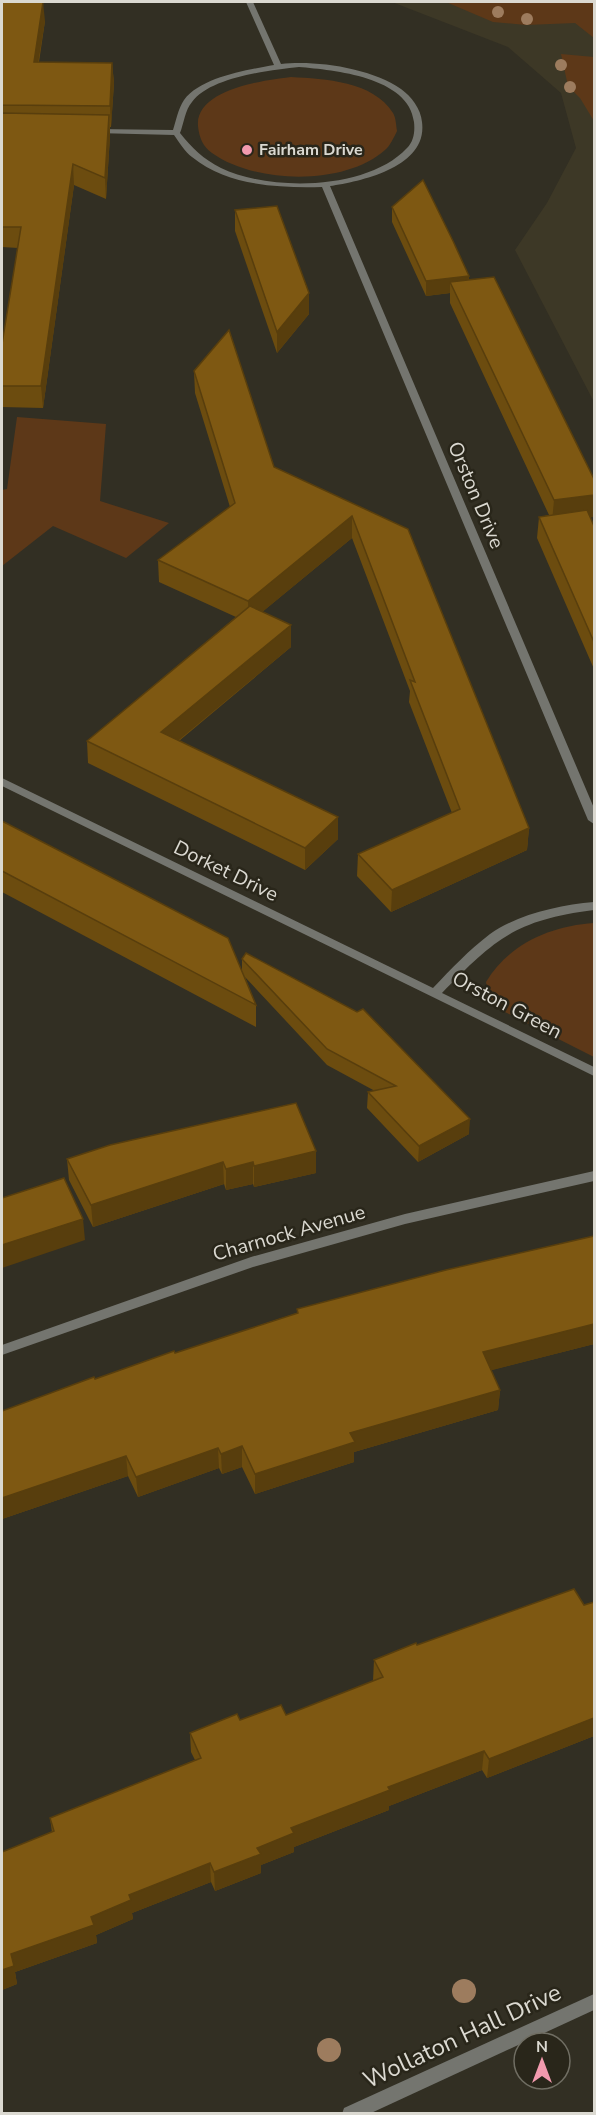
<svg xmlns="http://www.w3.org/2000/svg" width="596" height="2115" viewBox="0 0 596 2115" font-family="'Nunito Sans',sans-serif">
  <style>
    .built { fill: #3d3826 }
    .green { fill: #5d3818 }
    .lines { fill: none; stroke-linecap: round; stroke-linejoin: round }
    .minor { fill: #74756f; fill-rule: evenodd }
    .tree { fill: #9d7c5e }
    .wall { fill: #6c4c0f }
    .shaded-wall { fill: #583e0d }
    .building { fill: #7e5812; stroke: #583e0d; stroke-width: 1.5 }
    .poi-dot { fill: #f29aae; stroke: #29261a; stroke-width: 2 }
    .labels { text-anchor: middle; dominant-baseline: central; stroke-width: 5; stroke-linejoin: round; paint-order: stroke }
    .far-poi-label { font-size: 16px; font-weight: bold; fill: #dbd9d1; stroke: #29261a; text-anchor: start }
    .street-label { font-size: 20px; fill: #dbd9d1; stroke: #29261a }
    .near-street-label { font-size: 24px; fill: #dbd9d1; stroke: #29261a }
  </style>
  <rect width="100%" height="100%" fill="#322f23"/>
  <path class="built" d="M392,2H594V402L515,250L547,203L576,148L561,93L508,47Z"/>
  <g class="green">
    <path d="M446,2H594V38L575,23L526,25L493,22Z"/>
    <path d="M561,54L594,57V121L580,98L568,86Z"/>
    <path d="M291,77C325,79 373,81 393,113C396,118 396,125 397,131C394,137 390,146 385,150C345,186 255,184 212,153C203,147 199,137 198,126C195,89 266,80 291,77Z"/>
    <path d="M17,417L106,424L100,501L169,523L126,558L53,526L2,566V490L7,489Z"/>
    <path d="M594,923V1057L503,1011L489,998L486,982C509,944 550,926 594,923Z"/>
  </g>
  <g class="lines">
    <g class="minor">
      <path d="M246,2H253L281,64C316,60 371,68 401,89C411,96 421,109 422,122C428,167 362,181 330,186L594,808V824L588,820L322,187C278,188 228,186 192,157C185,152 179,142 174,135L96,133L92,131L96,129L173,130C176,121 178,109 184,100C201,77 247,70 274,65ZM299,67C334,70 409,77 414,122C415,131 414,141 407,148C368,190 271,192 221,168C203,159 192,148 180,133C184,123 185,110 192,102C210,77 270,70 299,67Z"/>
      <path d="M2,778L433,988C451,969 469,950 490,934C519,914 559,905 594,902V910C516,920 496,938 442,993L594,1067V1076L2,786Z"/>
      <path d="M594,1171V1181L405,1224L253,1267L2,1355V1345L251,1257L405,1214Z"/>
      <path d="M594,1994V2010L369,2114H342L344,2108Z"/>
    </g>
  </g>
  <g class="tree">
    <circle cx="498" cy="12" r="6"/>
    <circle cx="527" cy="19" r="6"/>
    <circle cx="561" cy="65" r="6"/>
    <circle cx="570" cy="87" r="6"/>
    <circle cx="464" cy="1991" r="12"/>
    <circle cx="329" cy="2050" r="12"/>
  </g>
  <g class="wall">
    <path d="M2,2L45,21L39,62L112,63L114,83L111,127H110V136L106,199L74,185L43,408L2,407V344L18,248L2,247Z"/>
    <path d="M392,207L469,276V280L594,479V517H590L594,526V669L537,538L539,517L549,515L450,303V293L426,296L392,222Z"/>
    <path d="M235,210L309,293V314L277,353L235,231Z"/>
    <path d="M194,371L274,467L408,529L529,828L527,850L391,912L357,876L358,854L452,813L409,702L410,691L352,538L262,612L291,647L179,741L338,817V839L305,870L88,763L87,741L236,617L159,582L158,560L230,507L195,393Z"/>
    <path d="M2,821L242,972V959L469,1134L418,1162L367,1108L368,1092L375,1091L327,1065L245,977L256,1005V1027L2,892Z"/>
    <path d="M316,1151V1173L254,1187L253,1184L226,1190L224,1184L93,1227L69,1180L67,1159Z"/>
    <path d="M594,1236V1344L491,1370L500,1390L498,1410L354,1452V1462L255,1494L242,1467L222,1474L219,1468L138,1497L128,1476L2,1519V1411L95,1379L297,1313V1309Z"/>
    <path d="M594,1602V1736L487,1778L482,1770L389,1806V1810L294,1847V1852L261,1865V1873L215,1891L211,1882L132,1913L133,1919L96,1935L97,1943L15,1972L17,1984L2,1990V1852L52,1832L50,1818L195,1760L191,1752L190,1733L240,1720L286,1715L373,1681L374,1660L417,1645L584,1605Z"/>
  </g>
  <g class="shaded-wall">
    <path d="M43,2L45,21L35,82L34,62Z"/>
    <path d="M112,63L114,83L111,127L110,106Z"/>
    <path d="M109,115L110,136L106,199L105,178Z"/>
    <path d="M73,164L74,185L43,408L41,386Z"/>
    <path d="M469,276L468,291L450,282V293L426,296V281Z"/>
    <path d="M309,293V314L277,353V332Z"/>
    <path d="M594,495V517L552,522L554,500Z"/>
    <path d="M352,516V538L249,623L248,601Z"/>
    <path d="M291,625V647L162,754L161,732Z"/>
    <path d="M338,817V839L305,870V848Z"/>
    <path d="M529,828L527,850L391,912L392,890Z"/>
    <path d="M470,1119L469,1134L418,1162L419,1146Z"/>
    <path d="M316,1151V1173L254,1187V1166Z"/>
    <path d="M223,1162L224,1184L93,1227L91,1205Z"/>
    <path d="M253,1162V1184L226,1190V1169Z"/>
    <path d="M83,1219L85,1240L2,1268V1245Z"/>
    <path d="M594,1324V1344L481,1373L483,1352Z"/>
    <path d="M500,1390L498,1410L354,1452V1462L255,1494V1474L350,1433Z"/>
    <path d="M242,1446V1467L222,1474L221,1454Z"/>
    <path d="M218,1448L219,1468L138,1497L136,1477Z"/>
    <path d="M126,1456L128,1476L2,1519V1498Z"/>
    <path d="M594,1718V1736L487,1778L489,1759Z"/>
    <path d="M484,1751L482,1770L389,1806V1810L294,1847V1852L261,1865V1873L215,1891L214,1872L291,1828L388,1787Z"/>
    <path d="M210,1863L211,1882L132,1913L133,1919L96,1935L97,1943L15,1972L17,1984L2,1990V1970L11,1954L91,1917L129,1895Z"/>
  </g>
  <g class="building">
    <path d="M2,2H43L34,62L112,63L110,106L2,105Z"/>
    <path d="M2,113L109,115L105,178L73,164L41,386H2V344L21,227H2Z"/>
    <path d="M423,180L453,241L469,276L426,281L392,207Z"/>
    <path d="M277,206L309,293L277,332L235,210Z"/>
    <path d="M494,277L594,479V495L554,500L450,282Z"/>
    <path d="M229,330L274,467L408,529L529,828L392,890L358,854L460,809L410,680L415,682L352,516L248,601L158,560L235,503L194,371Z"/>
    <path d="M587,510L594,526V642L539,517Z"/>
    <path d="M250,606L291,625L161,732L338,817L305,848L87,741Z"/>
    <path d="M2,821L228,938L256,1005L2,871Z"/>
    <path d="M246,953L357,1012L363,1009L470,1119L419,1146L368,1092L396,1086L327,1049L242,959Z"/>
    <path d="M296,1103L316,1151L254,1166L253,1162L226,1169L223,1162L91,1205L67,1159L110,1145Z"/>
    <path d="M64,1178L83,1219L2,1245V1198Z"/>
    <path d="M594,1236V1324L483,1352L500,1390L350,1433L355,1442L255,1474L242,1446L221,1454L218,1448L136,1477L126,1456L2,1498V1411L94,1377L95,1379L174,1351L175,1353L298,1313L297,1309L446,1270Z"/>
    <path d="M574,1589L584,1605L594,1602V1718L489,1759L484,1751L388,1787L390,1790L291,1828L294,1833L257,1848L261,1854L214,1872L210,1863L129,1895L131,1900L91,1917L94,1925L11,1954L14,1966L2,1970V1852L54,1831L50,1818L201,1758L190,1733L237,1714L240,1720L281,1705L286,1715L383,1677L374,1660L416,1643L417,1645Z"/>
  </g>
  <circle class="poi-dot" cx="247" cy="150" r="6"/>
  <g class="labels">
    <g class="far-poi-label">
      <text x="259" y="150">Fairham Drive</text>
    </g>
    <g class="street-label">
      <text transform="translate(476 495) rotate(67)">Orston Drive</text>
      <text transform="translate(226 871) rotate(26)">Dorket Drive</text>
      <text transform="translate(507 1005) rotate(28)">Orston Green</text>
      <text transform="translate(289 1233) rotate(-16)">Charnock Avenue</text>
    </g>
    <g class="near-street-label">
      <text transform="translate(462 2036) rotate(-25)">Wollaton Hall Drive</text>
    </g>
  </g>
  <rect width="596" height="2115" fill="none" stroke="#dbd9d1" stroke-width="6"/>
  <g transform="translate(542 2061)"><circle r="28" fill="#29261a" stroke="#706e63" stroke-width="1.5"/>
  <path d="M0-4.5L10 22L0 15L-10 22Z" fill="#f29aae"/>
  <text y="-9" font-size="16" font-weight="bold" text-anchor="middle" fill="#dbd9d1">N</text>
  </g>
</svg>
